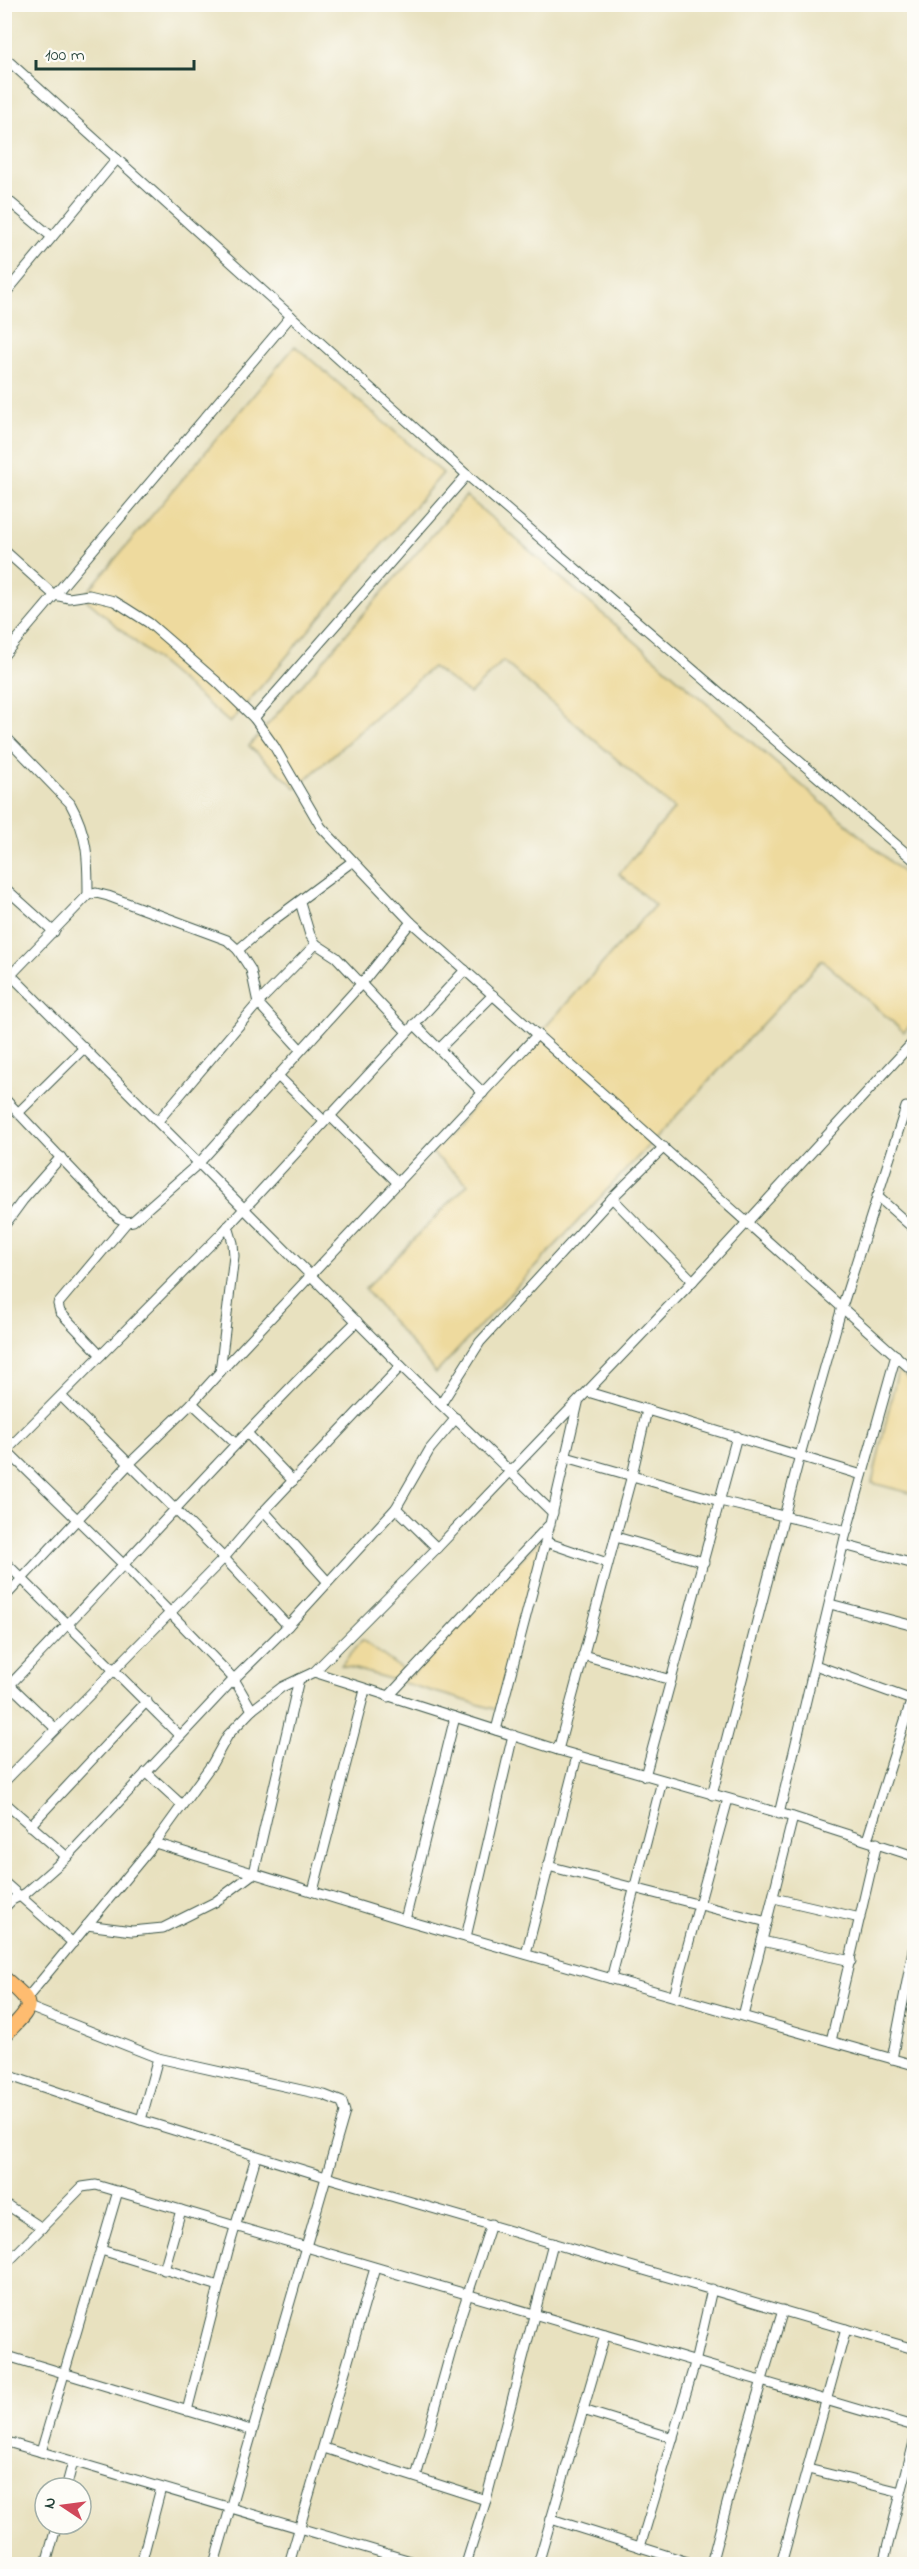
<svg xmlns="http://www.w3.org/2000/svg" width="919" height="2569" viewBox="0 0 919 2569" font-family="'Indie Flower',sans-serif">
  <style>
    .sand { fill: #eeda9e; stroke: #868c69; stroke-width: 1.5 }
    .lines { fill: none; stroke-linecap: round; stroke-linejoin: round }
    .minor-casing { stroke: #3d5649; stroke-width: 11 }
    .primary-casing { stroke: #3d5649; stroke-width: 16 }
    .minor { stroke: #fff; stroke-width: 9 }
    .primary { stroke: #febc70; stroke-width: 14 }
  </style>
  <rect width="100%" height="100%" fill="#fdfcf7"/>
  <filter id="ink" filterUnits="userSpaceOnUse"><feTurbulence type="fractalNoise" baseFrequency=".0167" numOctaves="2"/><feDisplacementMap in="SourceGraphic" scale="12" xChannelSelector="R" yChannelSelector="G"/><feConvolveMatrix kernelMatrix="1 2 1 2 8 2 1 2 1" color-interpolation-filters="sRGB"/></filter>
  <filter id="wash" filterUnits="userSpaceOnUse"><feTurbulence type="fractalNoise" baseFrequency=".008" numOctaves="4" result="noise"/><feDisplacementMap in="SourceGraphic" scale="24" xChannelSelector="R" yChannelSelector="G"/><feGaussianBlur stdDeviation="1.35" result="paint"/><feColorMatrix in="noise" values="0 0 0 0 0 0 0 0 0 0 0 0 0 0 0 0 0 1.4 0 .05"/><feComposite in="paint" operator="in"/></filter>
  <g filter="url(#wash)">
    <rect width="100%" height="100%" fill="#e8e1bf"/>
    <g class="sand">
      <path d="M295,346L443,473L230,723L83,597Z"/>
      <path d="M466,496L914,882V1021L904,1032L822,960L436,1373L365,1289L468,1184L432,1153L655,905L619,874L674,809L503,661L470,694L432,667L296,788L249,746Z"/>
      <path d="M898,1369L914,1385V1494L872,1483Z"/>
      <path d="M544,1535L498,1710L341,1665L362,1640L411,1676Z"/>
    </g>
  </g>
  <g filter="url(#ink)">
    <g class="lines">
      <defs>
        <g id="minor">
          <path d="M4,57L467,475L914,860"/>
          <path d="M4,197L52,237"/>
          <path d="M4,295L117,159"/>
          <path d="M4,550L54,595L69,598L89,595L114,601L124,607L149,623L216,681L254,718L274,746L321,827L411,922L914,1372"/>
          <path d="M4,655L291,316"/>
          <path d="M254,718L467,475"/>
          <path d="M4,735L70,803C88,835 88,859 88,895"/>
          <path d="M4,887L54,932"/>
          <path d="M300,902L310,935L316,944"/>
          <path d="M238,950L267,925L353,861"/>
          <path d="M4,968L401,1366L553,1513"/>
          <path d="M4,982L88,895L96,893L108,896L227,940L238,950L251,970L258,1003L301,1050"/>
          <path d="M414,1024L483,1093"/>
          <path d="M439,1049L493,995"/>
          <path d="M278,1076L324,1121"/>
          <path d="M4,1098L118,1218L127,1222"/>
          <path d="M19,1112L84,1048"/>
          <path d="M329,1115L398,1183"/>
          <path d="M158,1121L258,1003L316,944L336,957L406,1031"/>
          <path d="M877,1196L914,1229"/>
          <path d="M612,1198L693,1281"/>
          <path d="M4,1226L23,1200L61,1157"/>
          <path d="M101,1355L60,1312L58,1304L127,1222L133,1221L199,1163L362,983L411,922"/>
          <path d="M220,1372L538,1034"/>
          <path d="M588,1392L862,1475"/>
          <path d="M61,1396L224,1558L288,1626"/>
          <path d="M192,1403L220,1372L234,1256L233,1243L228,1226"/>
          <path d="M441,1404L480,1342L612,1198L664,1147"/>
          <path d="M247,1433L293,1481"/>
          <path d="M4,1448L125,1566L234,1679L252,1710"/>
          <path d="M4,1453L220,1235L465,970"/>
          <path d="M566,1457L720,1501L847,1531"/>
          <path d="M396,1508L437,1548"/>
          <path d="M264,1511L328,1582"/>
          <path d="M616,1537L704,1562"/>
          <path d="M546,1542L607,1563"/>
          <path d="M844,1545L914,1564"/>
          <path d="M4,1561L180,1736"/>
          <path d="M4,1598L130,1463L192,1403L236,1444"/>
          <path d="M830,1604L914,1626"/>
          <path d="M583,1655L671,1680"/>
          <path d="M815,1665L912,1700"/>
          <path d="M314,1672L558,1750L793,1817L914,1856"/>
          <path d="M10,1685L55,1728"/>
          <path d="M4,1691C123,1568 235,1440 357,1321"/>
          <path d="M388,1697L548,1526"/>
          <path d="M496,1730L550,1524L578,1403"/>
          <path d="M558,1750L632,1475L647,1410"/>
          <path d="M146,1772L182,1805"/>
          <path d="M645,1776L737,1436"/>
          <path d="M4,1782L224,1558L264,1511L401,1366"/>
          <path d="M712,1795L800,1455L842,1307L906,1107"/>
          <path d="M4,1802L67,1857"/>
          <path d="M779,1814L845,1537L896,1355"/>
          <path d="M30,1826L147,1701"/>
          <path d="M867,1840L914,1692"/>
          <path d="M155,1843L405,1920L914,2065"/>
          <path d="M548,1866L767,1922"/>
          <path d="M4,1882L73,1943"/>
          <path d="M313,1891L365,1690"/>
          <path d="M774,1898L860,1918"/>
          <path d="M4,1908L12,1900L26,1893L67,1857L234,1679L288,1626L396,1508L430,1449L456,1418"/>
          <path d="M405,1920L455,1717"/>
          <path d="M87,1925L132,1931L163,1928L215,1902L254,1873L299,1679"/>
          <path d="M466,1937L513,1735"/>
          <path d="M762,1941L851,1961"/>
          <path d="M526,1954L577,1756"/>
          <path d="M611,1979L662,1781"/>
          <path d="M674,1996L728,1799"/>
          <path d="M27,1998L155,1843L212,1764L228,1735L252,1710L282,1687L314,1672L437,1548L693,1281L914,1041"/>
          <path d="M29,2007L158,2058L141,2120L326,2177L914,2349"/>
          <path d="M743,2016L793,1817"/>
          <path d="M831,2041L877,1843"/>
          <path d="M158,2058L324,2095L342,2102L345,2112L214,2564"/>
          <path d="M892,2059L914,1945"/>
          <path d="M4,2074L141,2120"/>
          <path d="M4,2203L42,2228"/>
          <path d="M101,2250L219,2286"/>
          <path d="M4,2266L82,2187L96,2185L914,2426"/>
          <path d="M164,2270L181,2210"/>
          <path d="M4,2355L251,2430"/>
          <path d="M583,2410L673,2438"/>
          <path d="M187,2411L228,2251L256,2157"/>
          <path d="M4,2441L421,2564"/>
          <path d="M324,2448L486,2500"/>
          <path d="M41,2452L118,2191"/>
          <path d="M808,2469L901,2492"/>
          <path d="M416,2477L461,2315L491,2224"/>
          <path d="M66,2488L73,2462"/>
          <path d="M551,2519L694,2564"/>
          <path d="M640,2547L695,2363L712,2289"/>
          <path d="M46,2564L57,2524"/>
          <path d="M141,2564L161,2488"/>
          <path d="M289,2564L375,2268"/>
          <path d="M466,2564L486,2500L553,2243"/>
          <path d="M538,2564L605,2335"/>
          <path d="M711,2564L744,2440L783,2310"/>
          <path d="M781,2564L846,2329"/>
          <path d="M883,2564L914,2442"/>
        </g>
        <path id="primary" d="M4,1978C38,2007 33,2005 4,2036"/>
      </defs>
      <use href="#minor" class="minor-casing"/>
      <use href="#primary" class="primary-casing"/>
      <use href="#minor" class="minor"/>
      <use href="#primary" class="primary"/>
    </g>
  </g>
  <rect width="919" height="2569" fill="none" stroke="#fdfcf7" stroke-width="24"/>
  <g transform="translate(63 2506) rotate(283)"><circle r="28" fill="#fdfcf7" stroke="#a4b0a9" stroke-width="1.5"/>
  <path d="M0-4.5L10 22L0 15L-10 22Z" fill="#d1495b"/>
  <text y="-9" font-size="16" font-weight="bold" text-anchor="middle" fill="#1f3d34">N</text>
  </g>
  <path d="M36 60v9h158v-9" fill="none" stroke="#1f3d34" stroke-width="3"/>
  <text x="45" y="60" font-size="18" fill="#1f3d34" stroke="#fdfcf7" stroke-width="4.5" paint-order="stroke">100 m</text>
</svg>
